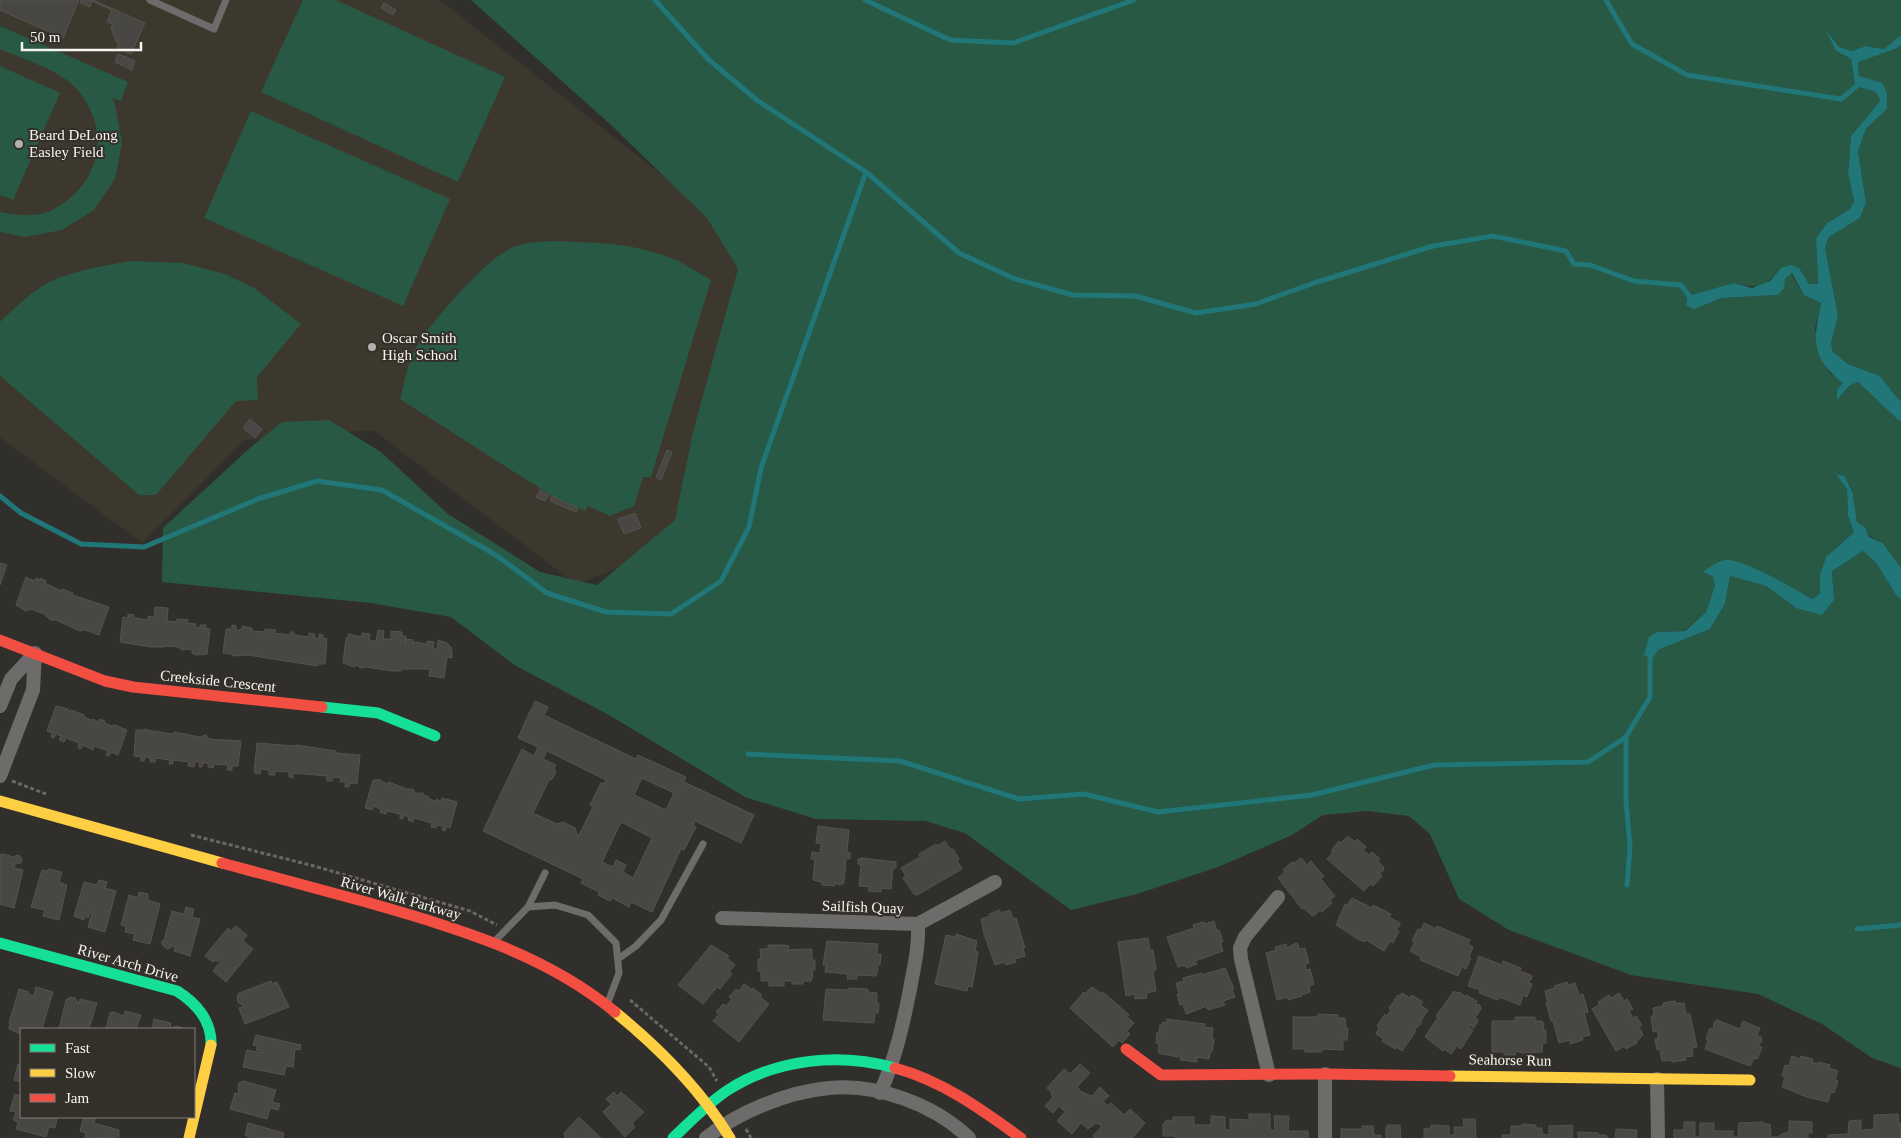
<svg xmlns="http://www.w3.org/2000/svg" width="1901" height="1138" viewBox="0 0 1901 1138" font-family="Georgia,serif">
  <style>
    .built { fill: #3d382d }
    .green { fill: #285945 }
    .water { fill: #217678 }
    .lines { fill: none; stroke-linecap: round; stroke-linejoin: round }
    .stream { stroke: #217678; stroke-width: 5 }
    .building { fill: #484744; stroke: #555350; fill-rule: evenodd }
    .path { stroke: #696866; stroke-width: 3; stroke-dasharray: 4 2.5; stroke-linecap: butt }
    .lane { stroke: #6d6c6a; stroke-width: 7 }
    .street { stroke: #6d6c6a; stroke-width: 14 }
    .fast { stroke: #16e098; stroke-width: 11 }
    .slow { stroke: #ffcf43; stroke-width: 11 }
    .jam { stroke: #f24e42; stroke-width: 11 }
    .poi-dot { fill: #b2b0ac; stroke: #33302a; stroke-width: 2 }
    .labels { text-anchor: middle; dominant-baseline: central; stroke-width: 4; stroke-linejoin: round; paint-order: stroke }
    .poi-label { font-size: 15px; fill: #f7f5f1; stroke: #33302a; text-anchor: start }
    .street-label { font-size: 15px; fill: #f7f5f1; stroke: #33302a }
  </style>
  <rect width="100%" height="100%" fill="#312f2c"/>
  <path class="built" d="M0,0H440L775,264L668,546L577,585L373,430L245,440L142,543L0,437Z"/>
  <g class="green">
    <path d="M303,0H336L505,77L458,182L261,92Z"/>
    <path d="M471,0H1901V35L1884,49L1865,46L1853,51L1839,47L1828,31L1836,51L1851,59L1855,86L1876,92L1880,101L1851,136L1848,174L1854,201L1850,209L1827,223L1816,238L1818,284H1808L1799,268H1781C1765,288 1758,289 1734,283L1694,308L1722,298L1778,295L1785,279L1791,273L1804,295L1821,303L1815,329L1829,372L1844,383L1837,399L1849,386L1858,382L1898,420L1901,421V568L1883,543L1869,536L1865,527L1857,522L1853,494L1845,476L1837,474L1847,489L1848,516L1854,532C1828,555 1820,556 1820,593L1813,599L1746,565L1704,572L1712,576L1715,585L1706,612L1684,631L1657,632L1658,650L1710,629L1725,604L1730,576L1766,586L1796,608L1834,600L1832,571L1863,551L1877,564L1896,595L1901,599V1068L1872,1058L1822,1024L1758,994L1631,975L1509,930L1459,899L1430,834L1409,816L1367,811L1323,815L1292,835L1218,867L1137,894L1071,910L965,833L925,821L816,819L745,797L609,715L516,666L451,617L371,603L162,582L163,528L251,447L282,422L329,420L381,452L448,514L540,572L597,585L675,520L693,432L738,269L707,218L610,124Z"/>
    <path d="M0,26L128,82L121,101L112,98L115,105L122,142L115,179L94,210L62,230L25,237L0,232V212C16,215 37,218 52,210C94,189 111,142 86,102C83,98 81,93 77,89C58,69 25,60 0,49Z"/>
    <path d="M1901,45V401L1897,399L1880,376L1848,364L1833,352L1831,343L1838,315L1825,248L1829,237L1860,218L1866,203L1858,151L1866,129L1887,109V93L1859,76L1858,61L1895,49Z"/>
    <path d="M0,66L60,93L13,200L0,195Z"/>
    <path d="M251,111L450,199L403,306L204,218Z"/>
    <path d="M557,241C598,243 639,243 678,261C689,266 700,274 711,280L651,477H643L634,506L610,516L588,506L585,511L552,496L400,399C404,386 406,371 411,358C422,330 485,260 511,248C526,241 541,242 557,241Z"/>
    <path d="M130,261L183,263L225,274L254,288L301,324L257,377L258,400L236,401L156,495H139L0,376V322C13,309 35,289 51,281C75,270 104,266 130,261Z"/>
  </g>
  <g class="water">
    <path d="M1825,28L1839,47L1853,51L1865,46L1884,49L1901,35V45L1895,49L1858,62L1859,76L1882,83L1887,93V109L1866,129L1858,151L1866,203L1860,218L1829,237L1825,248L1838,315L1831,343L1833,352L1848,364L1880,376L1897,398L1901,401V421L1898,420L1858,382L1849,386L1837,400V390L1843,383C1811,358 1813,340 1821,303L1804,295L1792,273L1785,279L1784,288L1778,295L1722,298L1694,309L1686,305L1688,296L1734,283L1752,288L1770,281L1781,268L1790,265L1799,268L1809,284H1818L1816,238L1827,223L1850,209L1854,201L1848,174L1851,136L1880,101L1876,92L1855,86L1851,59L1836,51Z"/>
    <path d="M1836,474L1845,476L1853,494L1857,522L1865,527L1869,537L1883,543L1901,568V599L1896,595L1877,564L1863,551L1832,571L1834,600L1822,615L1796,608L1766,586L1730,576L1725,604L1710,629L1658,650L1653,658L1644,655L1649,637L1657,632L1685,631L1706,612L1715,585L1712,576L1703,572C1710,567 1719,560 1727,560C1746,560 1794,589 1813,599L1820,593V575L1826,557L1854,532L1848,516L1847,489Z"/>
  </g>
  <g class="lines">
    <g class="stream">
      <path d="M655,0L708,59L758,101L866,172L959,253L1015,279L1073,295L1135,296L1196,313L1256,304L1314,283L1433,246L1493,236L1566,251L1574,264L1590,265L1634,281L1681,285L1690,297L1693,298"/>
      <path d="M865,0L950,40L1013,43L1134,0"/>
      <path d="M1606,0L1632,44L1687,75L1841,99L1858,85"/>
      <path d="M0,496L21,513L81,544L144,547L258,499L317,481L382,490L496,555L547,593L606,612L671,614L721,581L749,527L761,468L866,172"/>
      <path d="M748,754L900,761L1019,799L1084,794L1158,812L1312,795L1434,765L1588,762L1626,737"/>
      <path d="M1627,885L1630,847L1626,801V737L1650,697V650"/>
      <path d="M1857,929L1901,925"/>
    </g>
  </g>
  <g class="building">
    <path d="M0,0H79L63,38L0,10Z"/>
    <path d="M81,0H93L145,23L131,54L117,48L119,42L116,41L111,28L113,24L107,22L112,10L92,1L90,7L80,3Z"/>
    <path d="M384,3L396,10L393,15L381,8Z"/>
    <path d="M118,54L135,61L132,70L115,62Z"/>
    <path d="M250,419L262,429L255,438L243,428Z"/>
    <path d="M667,450L672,452L661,480L656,477Z"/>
    <path d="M540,490L549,495L545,501L536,497Z"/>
    <path d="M552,496L578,508L576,512L550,501Z"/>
    <path d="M635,513L641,528L624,534L618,519Z"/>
    <path d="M0,563L7,565L0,585Z"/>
    <path d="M26,577L35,581L36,578L40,580L41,578L46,581L45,583L55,588L62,591V589L73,593L72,595L109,607L99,635L85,630L80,631L56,620H50L44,614L31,609L26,611L16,605Z"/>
    <path d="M155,607L168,608L167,621L177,622V619L188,620L187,623L196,624L195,627L200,628V625H206L205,628L210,629L207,654L196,655L192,653V649L182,650L178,647L165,646L164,647H151L120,642L123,617L128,618V614L134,615V618L148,620V616L154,617Z"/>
    <path d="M232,625L236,626V630H239L242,629V626L252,628V631L265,632V629L276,630L275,633L290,635L291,632H294V635L309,637V633L315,634L314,638H319V634L323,635V638L327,639L325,664H319L317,666L248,655L233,656L232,654L223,653L226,629H232Z"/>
    <path d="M378,630L384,631L383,639H391V631L402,632V636H406L405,644L406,639L413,640V645L414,642L427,644V641L434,642L433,649H437L438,640L447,643L451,647L452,653V658L447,657L444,678L429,676L430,669H401V671H393L366,667L360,668L357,665L354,667L343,663L346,638H348V634L362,637V633L370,634L369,641H376Z"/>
    <path d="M535,701L548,707L545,714L532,708Z"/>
    <path d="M56,706L68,709L69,712L71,710L84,715V717L91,720L93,719L98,722L100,719L105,721L104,723L112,726L115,725L127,730L118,755L111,752L109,756L106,755L108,751L94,746L93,750L83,745L81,749L78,748L79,743L66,738L64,742L59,740L61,736L56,734L54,738L51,737L52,733L47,731Z"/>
    <path d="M531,709L636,759L638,755L686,777L684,782L754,815L741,843L695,821L693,826L696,827L684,850L681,849L652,912L631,902L629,907L612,898L610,901L598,895L599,892L581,883L583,879L483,831L522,749L534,756L538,747L518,738ZM547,751L606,780L604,784L601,783L590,805L593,807L579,835L577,834L575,828L563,822L557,824L533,813L549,780L552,779L556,772L554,768L556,765L543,759ZM642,778L674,793L666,810L634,795ZM621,822L652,838L633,878L623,872L626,865L616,860L613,867L602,862Z"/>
    <path d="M145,729L152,731L151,733H153V731L172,734L174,732L200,737L206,735L209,739L241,741L238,766H232V770H227L228,765L214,764L213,768L208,767V763H203L202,767H199L200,762H195L194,767L188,766L189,762L173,760V764H169L170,760L156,758L155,762H150V758L145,757L144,761H141V757L134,756L136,730H143Z"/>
    <path d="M257,743L295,746L296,745L336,751V753L360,755L357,784L350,783L349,787H345L346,782H340L341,778L333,777L332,781H327V776L293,773V778L289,777V772L275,771V775H269V770L261,769L260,774L254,773Z"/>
    <path d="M373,780H381L382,782L388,784L389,782L407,789H413L415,793H423V795L429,797V799L435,801L437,799L441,802L442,798L457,802L450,828L446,827L445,831L442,830L443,826L437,825L436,828L431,827L432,823L414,818L413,822L408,820L409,817L404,815L403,819L400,818V814L387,811L386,814L380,812L381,809L373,806L372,810L365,808Z"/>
    <path d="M818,826L849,830L847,852L850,853V859L846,858L844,883L840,885L835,883V886L822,885V882L813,880L815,859H811L812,852L820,853L821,844L816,843Z"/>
    <path d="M1348,836L1355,842L1357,839L1366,847L1363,850L1369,855L1372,852L1380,859L1378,862L1384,867L1383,871L1379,874L1382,876L1373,886L1370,884L1364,891L1327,859L1333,852L1331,851L1339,841L1341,843Z"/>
    <path d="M945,841L951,850L953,849L959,859L957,860L962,869L917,895L914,894L903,878L906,876L901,868L920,857L919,854L936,844L937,846Z"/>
    <path d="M3,854L14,857L16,855L20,856L22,859L21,863L15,864L14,868L23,870L14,908L0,904V855Z"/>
    <path d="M862,858L896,862V868H893L891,889L881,888V892L868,891L869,887L859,886L861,865L858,864V859Z"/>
    <path d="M1301,858L1307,865L1311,861L1324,876L1321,879L1335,896L1330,900L1332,903L1322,912L1320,910L1316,914L1312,916L1304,908L1302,909L1278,878L1285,872L1283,870L1292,862L1294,863Z"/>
    <path d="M49,869L62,872L59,882L67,885L59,920L43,916L45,910L31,907L42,870L49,871Z"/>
    <path d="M99,880L107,882L105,888L116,891L105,932L88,927L92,913L90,912L88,918L85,916L84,920L74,916L84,882L97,885Z"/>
    <path d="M139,892L148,894V900L160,904L150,944L133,940L135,934L125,932L126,927L121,925L129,895L138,898Z"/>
    <path d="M1352,898L1372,908L1373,905L1391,914L1389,917L1400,923V925L1396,930L1399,931L1393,943L1390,941L1384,951L1366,940L1364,942L1356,938L1336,925L1345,904L1347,905Z"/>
    <path d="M186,907L194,909L192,917L200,919L190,956L174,951L175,947L173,946L168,949L164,947L161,942L164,940L172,911L184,914Z"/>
    <path d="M1000,910V913L1010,910L1013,919L1016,918L1025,948H1023L1025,956L1015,959L1016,962L1006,965L1005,962L995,965L984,934L981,919L990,916L989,914Z"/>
    <path d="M1214,921L1217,931L1219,930L1223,942H1220L1223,951L1195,961L1197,964L1186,968L1185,965L1178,967L1167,937L1194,928L1193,925L1204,922L1205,924Z"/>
    <path d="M1424,923L1436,929L1437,926L1470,940L1468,944L1473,947L1469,957L1471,958L1466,969L1462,967L1458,976L1420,960L1421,957L1410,951L1415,942L1412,941L1418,929L1421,930Z"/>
    <path d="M236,926L247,935L243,941L253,949L226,982L213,971L222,960L221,959L218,962L215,960L213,962L205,956L228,928L231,931Z"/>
    <path d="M956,934L977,941L975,951L978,952L975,972L972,987L968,986L967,991L935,984L946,935L956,937Z"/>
    <path d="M1148,938L1150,950H1153L1156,970L1153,971L1156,991L1146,993L1147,998L1135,999V994L1126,996L1118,942Z"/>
    <path d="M827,941L878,944L877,954H881L880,965H876L878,968L876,976L857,975V979H847L848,974L825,972L826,965H823Z"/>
    <path d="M1296,943L1298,944L1299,949L1305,948L1309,963L1305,964L1306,970L1310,969L1314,984L1309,986L1310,992L1301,995L1302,996L1288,1000V997L1277,1000L1266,953L1276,950L1275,947L1286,944L1287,948Z"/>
    <path d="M711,945L729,956L727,958L735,965L729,972L732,974L720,989L717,987L703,1004L678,985Z"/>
    <path d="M768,945H784L789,946L788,950L812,949V960H815V970H812L813,976L811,981H803V984H792V981H784V986H769V981H761V971H758V959H761L760,949H768Z"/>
    <path d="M1479,956L1502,965L1503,961L1521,968L1520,971L1531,975L1532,978L1528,983L1532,984L1527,997L1523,995L1520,1005L1499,997L1498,1000L1479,993L1480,990L1468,986Z"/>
    <path d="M1225,968L1234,989L1232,990L1235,997L1223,1001L1225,1005L1208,1010L1207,1006L1186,1014L1183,1004L1180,1005L1177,994L1180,993L1178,991L1176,983L1184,981L1183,978L1202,973V975Z"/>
    <path d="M271,981L272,984L277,982L289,1007L245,1024L239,1008L244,1006L238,1002L237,997L239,993Z"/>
    <path d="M1567,982L1568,985L1575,983L1579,995L1583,994L1588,1012L1584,1013L1590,1035L1582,1037L1583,1040L1570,1044V1040L1559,1043L1553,1021H1551L1546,1003H1548L1545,991L1555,988L1554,986Z"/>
    <path d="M744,984L750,988L751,990L753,988L762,995L760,997L769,1004L739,1042L713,1021L719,1014L716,1012L723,1004L726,1006L732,999L729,997L736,989L739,991Z"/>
    <path d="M36,987L53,992L42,1029H21V1034L9,1029L10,1023H9L19,989L29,992L28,994L34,996Z"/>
    <path d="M1093,987L1101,994L1103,992L1129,1015L1127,1017L1134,1023L1127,1031L1130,1034L1122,1043L1119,1040L1113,1047L1070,1008L1084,992L1086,994L1089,989Z"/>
    <path d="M849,988L868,989V992L877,993V1001L876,1003H879L878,1013H875L874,1023L823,1020L826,989L849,990Z"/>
    <path d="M1454,991L1457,993L1460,992L1465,997L1466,995L1477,1001L1475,1004L1480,1005L1481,1009L1475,1018L1478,1020L1474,1028L1469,1025L1468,1027L1473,1030L1461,1049L1457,1046L1451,1054L1444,1049L1443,1051L1425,1037L1438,1017L1436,1016Z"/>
    <path d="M1402,993L1410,998L1412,995L1423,1002L1420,1005L1428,1010L1421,1021V1024L1416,1028L1414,1034L1402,1051L1396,1047L1395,1049L1382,1041L1384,1039L1376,1034L1379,1028L1377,1026L1385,1014L1387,1016L1391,1009L1389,1008L1398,995L1400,996Z"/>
    <path d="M1619,993L1624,1001L1627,999L1633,1009L1629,1011L1633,1018L1636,1016L1642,1025L1639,1027L1643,1035L1636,1042L1637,1043L1626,1049L1624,1046L1616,1051L1592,1009L1600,1004L1598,1002L1609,995L1611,998Z"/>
    <path d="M70,997L75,998L79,1004L80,999L97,1003L89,1029H59L66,1000Z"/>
    <path d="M1675,1001L1676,1004L1677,1003H1684L1686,1014H1690L1697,1047L1692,1048L1693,1056L1685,1057L1686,1060L1672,1062L1671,1060L1662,1061L1660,1049L1657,1050L1655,1039L1659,1038L1658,1035L1657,1031L1653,1032L1651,1016H1654L1653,1008L1663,1006V1003Z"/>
    <path d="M125,1011L141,1015L136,1029H106L110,1013L114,1012L124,1016Z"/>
    <path d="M1318,1014L1338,1015V1018H1345L1346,1026L1345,1028H1348L1347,1040H1343V1050L1322,1049V1052H1305V1049H1293V1017H1318Z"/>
    <path d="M1515,1017H1535V1021H1542L1544,1025L1543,1030H1546V1043H1543L1542,1052L1522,1053L1516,1051L1515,1055H1504V1052H1492V1021H1515Z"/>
    <path d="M154,1019L171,1023L170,1028L176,1026L181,1027L182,1029H152Z"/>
    <path d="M1167,1019L1205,1024L1204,1027L1213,1028L1212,1039H1214L1212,1052H1210L1209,1059L1197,1057V1062L1180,1060L1181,1055L1178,1057L1158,1053L1159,1044L1156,1043L1157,1032L1161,1033L1159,1032L1160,1025H1162L1163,1022L1167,1023Z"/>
    <path d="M1717,1020L1740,1029L1743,1021L1760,1028L1757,1035L1761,1037L1762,1041L1758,1046L1762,1047L1757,1059L1754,1058L1750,1066L1705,1049L1708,1040L1706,1039L1710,1028L1713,1029L1714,1022Z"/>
    <path d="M256,1035L301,1045L300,1050L295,1049L293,1067L286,1066L284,1075L243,1067L247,1050L261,1053V1051L256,1050L257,1046L253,1045Z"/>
    <path d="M1792,1056L1800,1059L1801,1056L1813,1059L1812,1062L1818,1064L1819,1062L1830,1065L1829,1068L1838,1071L1835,1080L1838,1081L1834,1093L1831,1092L1828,1102L1807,1097L1782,1087L1785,1077L1782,1076L1785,1065L1789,1066Z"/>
    <path d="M18,1064H21V1082L14,1080Z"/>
    <path d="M1080,1064L1090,1073L1077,1087L1082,1092L1092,1096L1100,1087L1109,1096L1103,1101L1108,1106L1111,1103L1124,1115L1130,1109L1145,1123L1132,1138H1095L1093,1136L1102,1126L1096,1123L1088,1129L1081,1123L1072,1134L1057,1121L1065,1112L1059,1106L1053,1113L1045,1106L1053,1097L1051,1094L1052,1093L1047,1088L1064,1069L1070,1074Z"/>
    <path d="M243,1081L276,1090L272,1102L280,1104L278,1110L270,1108L267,1119L230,1109L235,1093L239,1094L238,1088L239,1083Z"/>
    <path d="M614,1092L617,1096L621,1092L644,1112L632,1123L635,1127L625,1137L603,1112L611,1104L606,1099Z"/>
    <path d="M15,1094L21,1096V1117H52L57,1119L55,1128L49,1127L46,1137L16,1129L18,1122L13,1120L16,1112L10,1111Z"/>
    <path d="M1249,1114H1270V1130H1275L1274,1116H1289L1288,1131H1308V1138H1175V1136H1163V1124L1167,1120L1173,1121V1117H1194V1125H1211V1116L1225,1117V1130H1230V1119L1249,1120Z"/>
    <path d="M1898,1114L1899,1124L1901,1123V1138H1828V1135L1848,1134L1849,1121L1861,1120V1130L1874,1129V1115Z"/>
    <path d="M84,1117H96L94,1123L119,1130V1137L85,1138L86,1133L80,1131Z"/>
    <path d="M579,1117L601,1138H565L564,1133Z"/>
    <path d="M1463,1119H1475L1476,1138H1424V1129L1431,1128V1125L1449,1126V1135H1455L1454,1127H1464Z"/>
    <path d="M1789,1121L1812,1122V1133H1808V1138H1674V1130H1684V1122H1695V1137H1700V1123H1714V1131H1733V1137H1738L1739,1123L1763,1122L1764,1124H1770L1771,1137H1778L1782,1134L1789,1132Z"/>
    <path d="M248,1123L284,1133L283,1138L247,1137L248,1135H245Z"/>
    <path d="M1522,1124L1536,1125V1128H1542V1134L1549,1135V1126L1573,1125L1572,1138H1502V1135H1511V1126H1522Z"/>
    <path d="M1387,1125H1400L1401,1138H1386V1128H1387Z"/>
    <path d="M1362,1126H1373L1374,1135H1381V1138H1341V1129H1362Z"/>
    <path d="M1616,1129L1637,1130L1636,1138H1615Z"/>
    <path d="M1578,1132L1598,1133V1135H1606L1608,1138H1578Z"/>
  </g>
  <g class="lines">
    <g class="path">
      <path d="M12,781L46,794"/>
      <path d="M191,835L314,866L470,911L497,925"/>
      <path d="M630,1000L709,1067L717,1081"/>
      <path d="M746,1129L751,1138"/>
    </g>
    <g class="lane">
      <path d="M150,0L214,29L226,0"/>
      <path d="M528,907L555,905L588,915L616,943L619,973L607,1005"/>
      <path d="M494,942L528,907L545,873"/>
      <path d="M618,959L636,946L661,920L703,844"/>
    </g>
    <g class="street">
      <path d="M0,706L11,679L35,653L33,690L0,776"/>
      <path d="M722,918L918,924L995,882"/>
      <path d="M1269,1075L1241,959L1240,948L1245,937L1278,897"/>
      <path d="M1657,1079L1658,1138"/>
      <path d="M880,1093C895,1060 903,1025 910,989C914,967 919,947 918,924"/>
      <path d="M706,1138C738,1112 787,1092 829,1088C877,1083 935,1105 969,1138"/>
      <path d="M1325,1138V1074"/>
    </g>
    <g class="fast">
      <path d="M322,707L378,713L435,736"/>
      <path d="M0,943L177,991C196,1003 212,1021 211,1045"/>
      <path d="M673,1138C691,1121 708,1103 728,1090C778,1058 840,1053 895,1068"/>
    </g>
    <g class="slow">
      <path d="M0,801L222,863"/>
      <path d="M615,1012C658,1047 701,1090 730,1138"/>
      <path d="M1450,1076L1750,1080"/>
      <path d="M189,1138L211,1045"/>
    </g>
    <g class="jam">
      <path d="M0,640L105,681L133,687L322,707"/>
      <path d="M222,863C270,876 318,889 366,902C453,927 544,953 615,1012"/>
      <path d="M1126,1049L1161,1075L1325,1074L1450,1076"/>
      <path d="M895,1068C943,1081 982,1110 1021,1138"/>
    </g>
  </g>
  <g class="poi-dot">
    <circle cx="19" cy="144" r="5"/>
    <circle cx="372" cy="347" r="5"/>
  </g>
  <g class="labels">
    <g class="poi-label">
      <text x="29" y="135">Beard DeLong<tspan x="29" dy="17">Easley Field</tspan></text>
      <text x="382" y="338">Oscar Smith<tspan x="382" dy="17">High School</tspan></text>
    </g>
    <g class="street-label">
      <text transform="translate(218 681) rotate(6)">Creekside Crescent</text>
      <text transform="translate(401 898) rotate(16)">River Walk Parkway</text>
      <text transform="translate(863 907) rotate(2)">Sailfish Quay</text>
      <text transform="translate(128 963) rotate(16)">River Arch Drive</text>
      <text transform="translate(1510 1060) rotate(1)">Seahorse Run</text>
    </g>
  </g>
  <rect x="20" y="1028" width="175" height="90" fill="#33302a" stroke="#817f7a"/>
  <rect x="30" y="1044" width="25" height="8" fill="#16e098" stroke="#817f7a"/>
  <text x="65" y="1053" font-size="15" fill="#f7f5f1">Fast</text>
  <rect x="30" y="1069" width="25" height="8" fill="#ffcf43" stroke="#817f7a"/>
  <text x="65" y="1078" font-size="15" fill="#f7f5f1">Slow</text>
  <rect x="30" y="1094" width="25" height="8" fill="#f24e42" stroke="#817f7a"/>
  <text x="65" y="1103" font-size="15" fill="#f7f5f1">Jam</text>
  <path d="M22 42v8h119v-8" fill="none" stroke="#f7f5f1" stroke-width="2.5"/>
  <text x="30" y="42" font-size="15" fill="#f7f5f1" stroke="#33302a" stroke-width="4" paint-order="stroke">50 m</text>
</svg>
